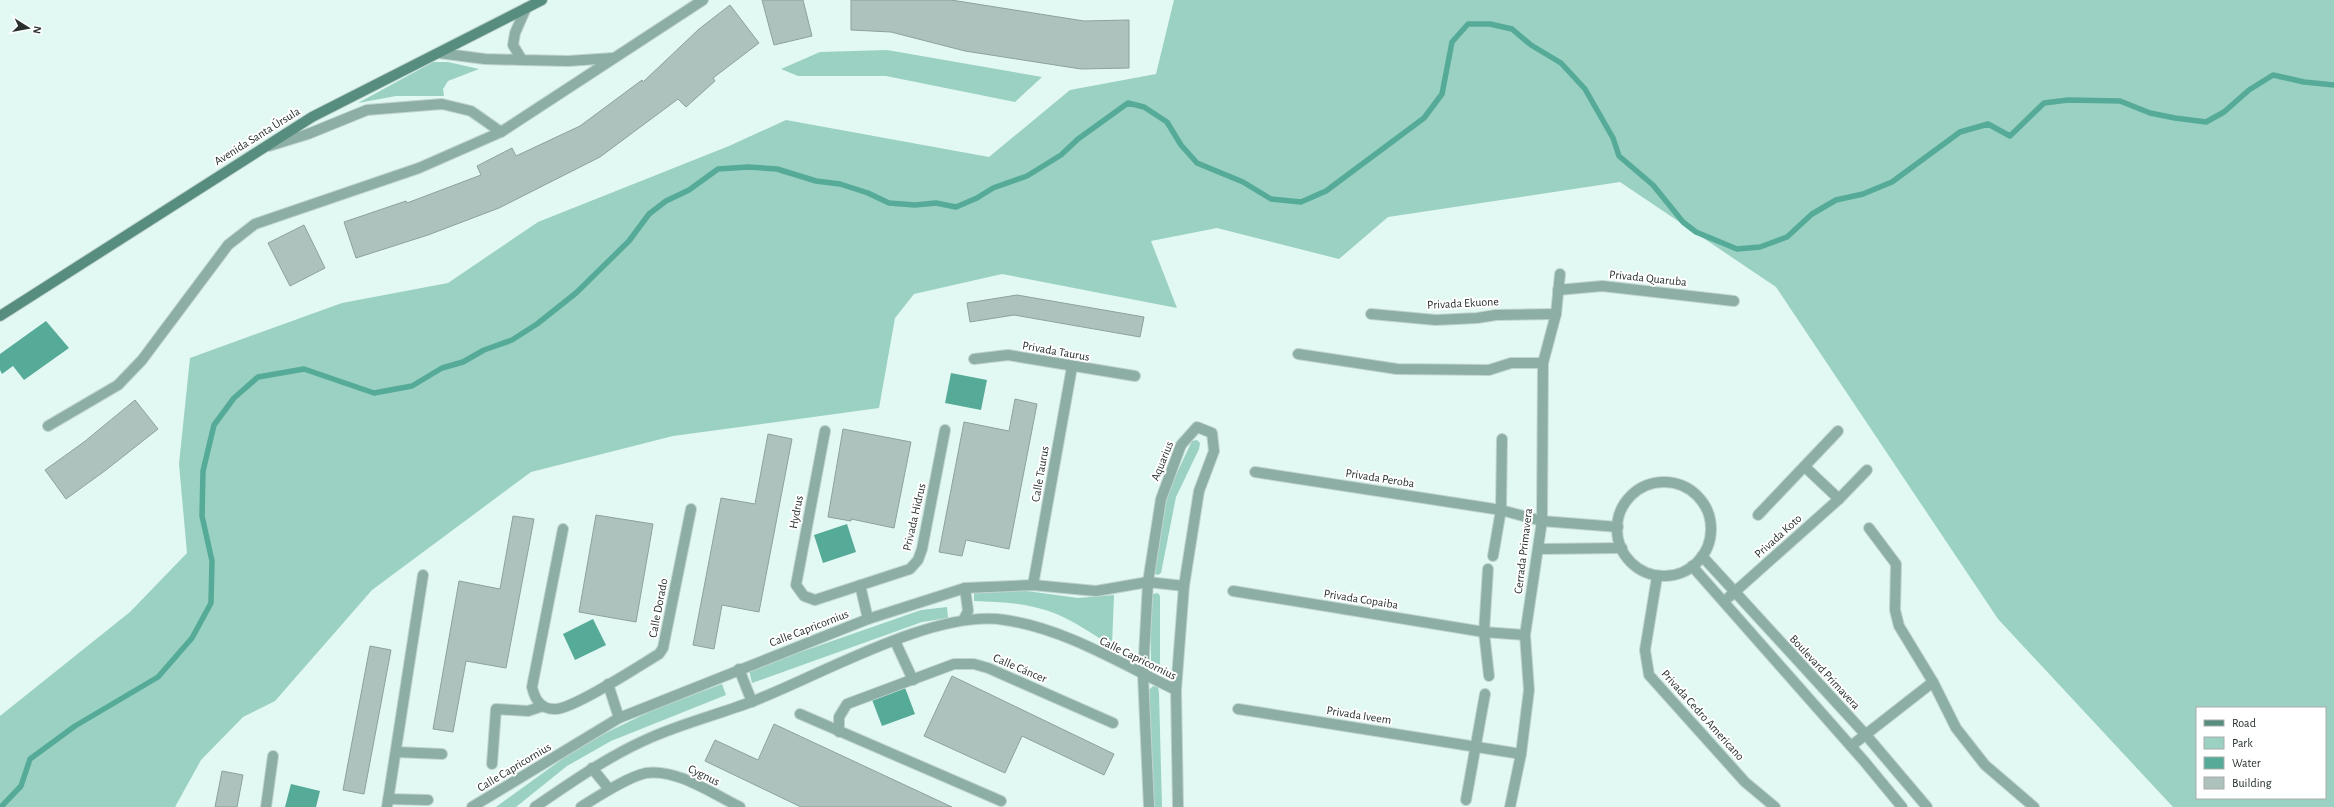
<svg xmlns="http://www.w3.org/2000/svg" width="2334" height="807" viewBox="0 0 2334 807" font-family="'Alegreya Sans',sans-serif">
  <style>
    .green { fill: #9bd1c2; fill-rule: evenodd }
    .water { fill: #55ab97 }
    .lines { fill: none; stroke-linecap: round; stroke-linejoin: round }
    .stream { stroke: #55ab97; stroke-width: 5.5 }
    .building { fill: #adc2bc; stroke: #8da29c }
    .street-casing { stroke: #c0d4cf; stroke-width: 12 }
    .secondary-casing { stroke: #c0d4cf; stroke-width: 12 }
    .street { stroke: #8caea4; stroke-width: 10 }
    .secondary { stroke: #578d7f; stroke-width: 10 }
    .labels { text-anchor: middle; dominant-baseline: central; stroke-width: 4; stroke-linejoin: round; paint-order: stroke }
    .street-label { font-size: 12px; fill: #27302d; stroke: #fff }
  </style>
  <rect width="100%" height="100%" fill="#e2f8f2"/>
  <g class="green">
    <path d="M1174,0H2334V807H2173L1998,619L1776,287L1620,182L1388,217L1339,259L1217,228L1151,241L1177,308L1002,274L914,294L895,318L879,408L673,436L531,472L372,590L275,701L243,717L201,760L175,807H0V716L130,612L187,553L179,464L190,358L342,303L448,283L538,222L729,146L786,120L989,157L1070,90L1156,74ZM2197,708H2325V798H2197Z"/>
    <path d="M887,50L1042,77L1015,102L886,76H798L781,69L820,52Z"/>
    <path d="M433,62H448L479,69L448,81L443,89L444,96H396L358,103Z"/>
    <path d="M1197,440L1200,443L1199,449L1176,497L1161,573L1158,575L1155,574L1154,569L1168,492L1192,441Z"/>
    <path d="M974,589H1013L1078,598L1114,595L1112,646C1089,632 1065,614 1038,608C1017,602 995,602 974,601Z"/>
    <path d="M1158,593L1160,596V665L1157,669L1153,668L1151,662V602L1153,594Z"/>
    <path d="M947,607L948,618L922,622L752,683L749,670L921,610Z"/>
    <path d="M722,684L726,695L611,741L567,766L516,807H496L583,744L655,709Z"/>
    <path d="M1153,686L1158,687L1159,693L1162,807H1152L1149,690Z"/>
  </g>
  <g class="water">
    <path d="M46,321L69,348L24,380L13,366L2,374L0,370V354Z"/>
    <path d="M951,373L987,380L981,410L945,403Z"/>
    <path d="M847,524L856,552L823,563L814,535Z"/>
    <path d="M593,619L606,645L575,660L563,634Z"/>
    <path d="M904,685L915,714L882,726L871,697Z"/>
    <path d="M291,784L320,791L316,807H285Z"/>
  </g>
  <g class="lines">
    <path class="stream" d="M1,807L21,786L30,759L75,726L158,677L192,638L211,603L212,561L202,516L203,471L214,425L234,398L258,377L304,369L374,393L412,386L442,368L463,362L484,350L512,340L537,324L576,293L629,241L649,214L666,201L689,190L718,169L748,167L777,169L816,181L840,184L868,193L889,203L915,205L936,203L956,207L977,198L993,188L1027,176L1061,155L1078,139L1128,103L1144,107L1167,122L1181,145L1197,163L1243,182L1271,199L1301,202L1326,191L1424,118L1442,94L1452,42L1468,24H1490L1512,29L1531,45L1561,63L1585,89L1613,138L1619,156L1653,185L1683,222L1696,232L1737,249L1760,247L1787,237L1812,214L1836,200L1863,194L1892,182L1960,132L1988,124L2010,136L2044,103L2068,100L2120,101L2150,113L2175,118L2206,122L2224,112L2249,90L2273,75L2304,82L2334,85"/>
  </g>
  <g class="building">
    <path d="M762,0H803L812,36L774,45Z"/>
    <path d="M851,0H951L1084,21L1129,20V68L1081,69L965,51L891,32L851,30Z"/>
    <path d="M730,5L759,43L713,78L715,81L686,107L678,99L600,157L499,208L428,235L356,258L344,222L406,201L407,203L481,175L477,166L512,148L516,156L580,126L642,80L643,82L699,29Z"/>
    <path d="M304,225L325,268L290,286L268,243Z"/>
    <path d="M1017,295L1144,317L1140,337L1014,315L970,322L967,303Z"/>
    <path d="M1015,399L1037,404L1009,549L966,540L962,556L939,552L964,422L1009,431Z"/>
    <path d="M135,400L158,429L106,470L66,499L45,470L84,442Z"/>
    <path d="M843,429L911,442L894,528L851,519V521L828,517Z"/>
    <path d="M768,434L792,439L759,612L722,605L714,649L693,645L721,498L755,504Z"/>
    <path d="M596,515L653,524L636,622L579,612Z"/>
    <path d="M513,516L534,519L506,668L466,661L453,732L433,729L459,581L500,589Z"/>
    <path d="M370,646L391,650L364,794L343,790Z"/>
    <path d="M952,676L1114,754L1104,775L1022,736L1005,773L924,736Z"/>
    <path d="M774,724L952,807H801L705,761L715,740L758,760Z"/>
    <path d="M222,771L243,775L237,807H215Z"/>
  </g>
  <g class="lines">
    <defs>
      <g id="street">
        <path d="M526,8L515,33L513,45L522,60L568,61L613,58"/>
        <path d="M439,53L485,59L522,60"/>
        <path d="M269,146L308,134L367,110L442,104L471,111L501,132"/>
        <path d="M1558,290L1602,286L1734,301"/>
        <path d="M1371,314L1436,320L1477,318L1496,315L1556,314"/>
        <path d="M1298,354L1397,369L1489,370L1511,363H1543"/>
        <path d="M974,359L1008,355L1135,376"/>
        <path d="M48,426L118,385L142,360L228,245L255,224L419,168L501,132L703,0"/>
        <path d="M825,431L796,585L804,596L815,600L910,569L918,560L922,549L945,430"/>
        <path d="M1805,467L1839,499"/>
        <path d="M1255,472L1501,510L1542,521L1618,527"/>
        <circle cx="1664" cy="529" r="47"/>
        <path d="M1758,515L1838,431"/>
        <path d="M1869,528L1896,564L1895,610L1899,626L1933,682L1956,728L1985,765L2034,807"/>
        <path d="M563,529L532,687C535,700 541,710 556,709C575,708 639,666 659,654L663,648L691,509"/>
        <path d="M1539,549L1622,548"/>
        <path d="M1493,556L1501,510L1502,439"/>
        <path d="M1702,556L1866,735L1927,807"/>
        <path d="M1692,566L1864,761L1902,807"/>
        <path d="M1488,569L1484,632L1489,676"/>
        <path d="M1657,577L1645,650L1649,675L1745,782L1775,807"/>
        <path d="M860,585L868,619"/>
        <path d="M1033,585L1072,367"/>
        <path d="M1233,591L1484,632L1525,635"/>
        <path d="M1729,597L1839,499L1867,470"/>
        <path d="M964,619L968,611L965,588"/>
        <path d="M895,641L913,680"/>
        <path d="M739,669L752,702"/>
        <path d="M608,684L619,718"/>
        <path d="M1238,709L1521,754"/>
        <path d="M800,714L1001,801"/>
        <path d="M839,732V717L847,704L954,664H974L988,668L1113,723"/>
        <path d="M1851,746L1933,682"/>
        <path d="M396,752L442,754"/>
        <path d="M492,764L496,709L528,711L543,706"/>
        <path d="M592,768L609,789"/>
        <path d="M388,799L428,800"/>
        <path d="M1466,800L1485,694"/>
        <path d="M266,807L273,756"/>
        <path d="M387,807L423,575"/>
        <path d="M472,807L619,718L868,619L965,588L1033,585L1096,591L1148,582L1184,586"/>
        <path d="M535,807C573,781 610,755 652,737C684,723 719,714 751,702C819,676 935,608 1005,620C1066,629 1121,664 1176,690"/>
        <path d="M581,807C597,797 627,777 646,773C676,768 713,794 740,807"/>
        <path d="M1149,807L1143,675L1148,582L1161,499L1181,445L1197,427L1212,433L1214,451L1199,491L1184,586L1176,690L1178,807"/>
        <path d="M1510,807L1521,754L1529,690L1525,635L1542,521L1543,363L1556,314L1560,274"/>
      </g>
      <path id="secondary" d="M0,316L312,117L542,0"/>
    </defs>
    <use href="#street" class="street-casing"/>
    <use href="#secondary" class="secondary-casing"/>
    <use href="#street" class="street"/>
    <use href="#secondary" class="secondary"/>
  </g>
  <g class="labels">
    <g class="street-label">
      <text transform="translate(257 136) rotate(-32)">Avenida Santa Úrsula</text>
      <text transform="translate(1648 278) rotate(6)">Privada Quaruba</text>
      <text transform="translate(1463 303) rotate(-3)">Privada Ekuone</text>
      <text transform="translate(1056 351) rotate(10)">Privada Taurus</text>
      <text transform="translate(1162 461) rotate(-68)">Aquarius</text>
      <text transform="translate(1040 474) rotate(-80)">Calle Taurus</text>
      <text transform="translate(1380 478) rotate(9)">Privada Peroba</text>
      <text transform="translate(796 512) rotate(-79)">Hydrus</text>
      <text transform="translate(914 517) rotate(-77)">Privada Hidrus</text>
      <text transform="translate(1778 536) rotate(-42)">Privada Koto</text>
      <text transform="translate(1523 551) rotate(-83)">Cerrada Primavera</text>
      <text transform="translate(1361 599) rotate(9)">Privada Copaiba</text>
      <text transform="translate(658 608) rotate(-79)">Calle Dorado</text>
      <text transform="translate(809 628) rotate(-21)">Calle Capricornius</text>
      <text transform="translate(1138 658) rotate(26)">Calle Capricornius</text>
      <text transform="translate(1020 668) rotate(23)">Calle Cáncer</text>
      <text transform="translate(1825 672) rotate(47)">Boulevard Primavera</text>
      <text transform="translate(1359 715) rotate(9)">Privada Iveem</text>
      <text transform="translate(1703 715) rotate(48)">Privada Cedro Americano</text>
      <text transform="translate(514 767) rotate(-31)">Calle Capricornius</text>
      <text transform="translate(704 775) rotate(26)">Cygnus</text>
    </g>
  </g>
  <rect x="2196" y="707" width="130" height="92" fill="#ffffff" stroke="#a9acab"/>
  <rect x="2204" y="720" width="20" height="6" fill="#578d7f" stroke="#a9acab"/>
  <text x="2232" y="727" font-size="12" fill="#27302d">Road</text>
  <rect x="2204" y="737" width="20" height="12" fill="#9bd1c2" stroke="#a9acab"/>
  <text x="2232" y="747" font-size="12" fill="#27302d">Park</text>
  <rect x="2204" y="757" width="20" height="12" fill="#55ab97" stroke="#a9acab"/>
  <text x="2232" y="767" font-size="12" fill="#27302d">Water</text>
  <rect x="2204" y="777" width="20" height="12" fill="#adc2bc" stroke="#a9acab"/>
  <text x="2232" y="787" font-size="12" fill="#27302d">Building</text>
  <g transform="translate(28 28) rotate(101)" stroke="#ffffff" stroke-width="3" paint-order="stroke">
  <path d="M0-3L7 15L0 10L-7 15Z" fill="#27302d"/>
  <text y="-6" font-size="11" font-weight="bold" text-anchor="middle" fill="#27302d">N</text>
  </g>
</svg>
